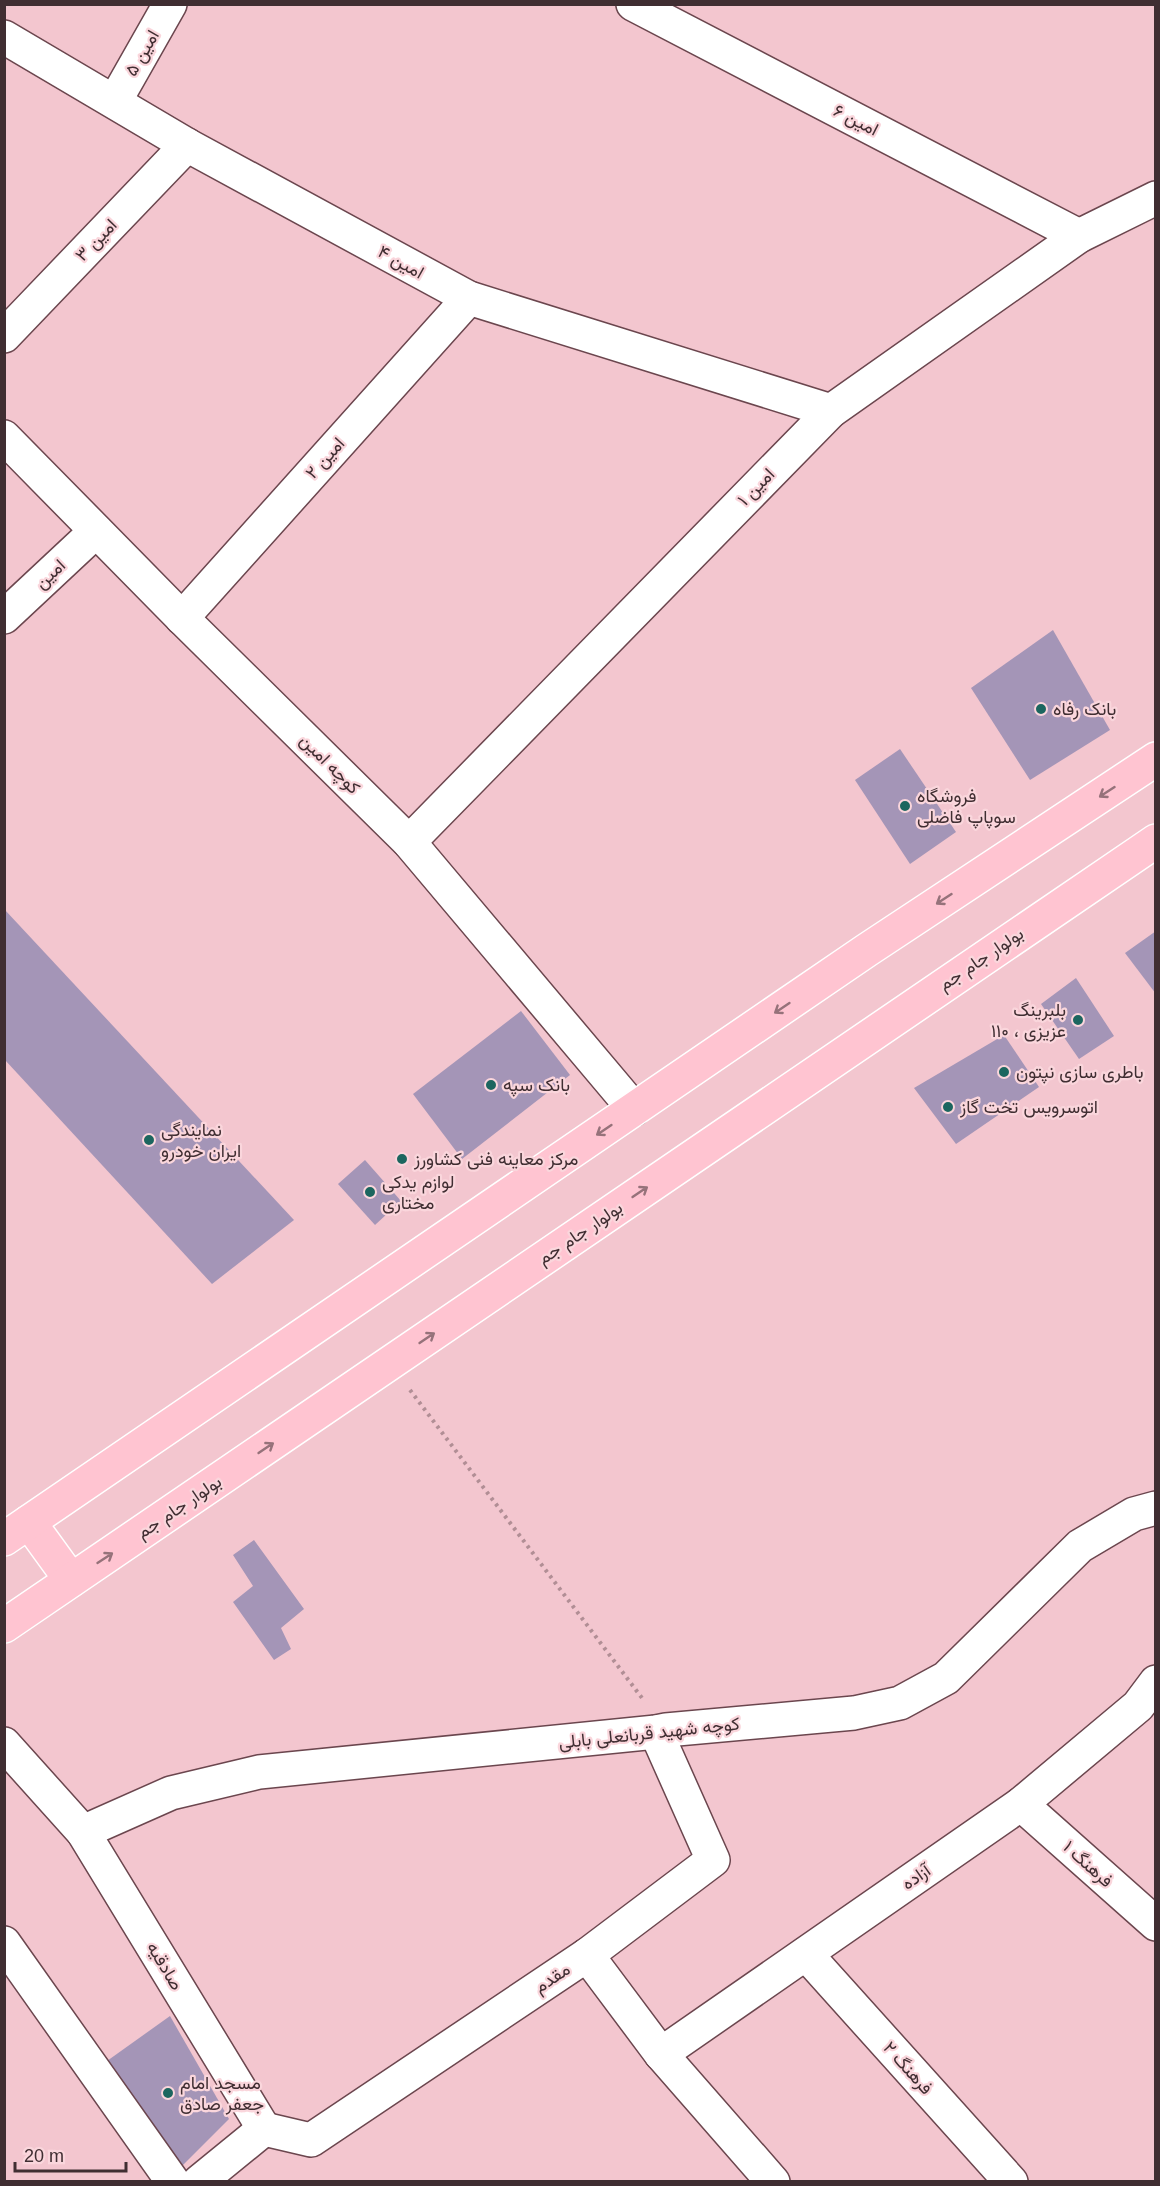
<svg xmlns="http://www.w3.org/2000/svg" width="1160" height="2186" viewBox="0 0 1160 2186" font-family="Arial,Vazirmatn,sans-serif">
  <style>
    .building { fill: #a495b7 }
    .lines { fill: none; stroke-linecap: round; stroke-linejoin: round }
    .minor-casing { stroke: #6b464e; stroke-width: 36 }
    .major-casing { stroke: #fff; stroke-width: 36 }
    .path { stroke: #b18e95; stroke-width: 4; stroke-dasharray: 3 4.5; stroke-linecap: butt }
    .minor { stroke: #fff; stroke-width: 33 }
    .major { stroke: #ffc4d1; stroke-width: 33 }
    .oneway { stroke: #96727a }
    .poi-dot { fill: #1c665f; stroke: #fad6dc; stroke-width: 2 }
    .labels { text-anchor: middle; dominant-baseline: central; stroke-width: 4.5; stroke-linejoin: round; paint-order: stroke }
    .street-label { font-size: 18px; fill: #402e32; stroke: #fad6dc }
    .poi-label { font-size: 18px; fill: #402e32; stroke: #fad6dc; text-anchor: start }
  </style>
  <rect width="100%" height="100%" fill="#f3c6cf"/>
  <g class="building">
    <path d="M1053,630L1110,730L1030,780L971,688Z"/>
    <path d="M900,749L956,832L910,864L855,780Z"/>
    <path d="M5,910L294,1220L212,1284L5,1060Z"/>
    <path d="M1156,931V994L1125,953Z"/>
    <path d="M1076,978L1114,1036L1079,1059L1041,1004Z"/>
    <path d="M521,1011L570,1075L462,1159L413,1094Z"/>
    <path d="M1004,1035L1039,1087L956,1144L914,1088Z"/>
    <path d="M365,1160L401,1201L375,1225L338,1184Z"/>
    <path d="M254,1540L304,1609L281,1628L291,1649L274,1660L233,1602L253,1586L233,1555Z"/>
    <path d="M170,2016L229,2119L182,2166L100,2066Z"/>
  </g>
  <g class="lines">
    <defs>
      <g id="minor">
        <path d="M633,4L1079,236"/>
        <path d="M4,37L187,145L469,298L831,411"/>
        <path d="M115,101L170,4"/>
        <path d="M4,336L187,145"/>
        <path d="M4,437L182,618L409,842L634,1109"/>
        <path d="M4,617L96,531"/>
        <path d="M182,618L469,298"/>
        <path d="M409,842L831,411L1079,236L1156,198"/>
        <path d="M4,1744L83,1832L264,2129"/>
        <path d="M1021,1804L1156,1924"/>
        <path d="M83,1832L171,1793L259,1772L656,1732L666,1730L854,1713L900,1703L946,1678L1080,1546L1134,1514L1156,1508"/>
        <path d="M4,1943L173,2182"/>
        <path d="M806,1954L1011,2182"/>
        <path d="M587,1955L661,2054L773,2182"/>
        <path d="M661,2054L1021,1804L1138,1706L1156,1682"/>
        <path d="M264,2129L311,2140L587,1955L713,1860L656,1732"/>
        <path d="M199,2182L264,2129"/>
      </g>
      <g id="major">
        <path d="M29,1522L71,1580"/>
        <path d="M4,1539L867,950L1156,759"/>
        <path d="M4,1626L1156,841"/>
      </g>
    </defs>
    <use href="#minor" class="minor-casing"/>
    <use href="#major" class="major-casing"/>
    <path class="path" d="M410,1390L642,1698"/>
    <use href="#minor" class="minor"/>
    <use href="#major" class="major"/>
  </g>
  <defs><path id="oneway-shaft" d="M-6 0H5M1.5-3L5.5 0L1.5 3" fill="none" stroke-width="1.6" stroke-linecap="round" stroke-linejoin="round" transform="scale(1.5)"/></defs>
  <g class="oneway">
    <use href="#oneway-shaft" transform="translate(1107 792) rotate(147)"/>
    <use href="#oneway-shaft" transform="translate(944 899) rotate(147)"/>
    <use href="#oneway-shaft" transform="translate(782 1008) rotate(146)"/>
    <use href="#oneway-shaft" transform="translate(604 1130) rotate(146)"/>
    <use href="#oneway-shaft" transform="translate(640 1192) rotate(-34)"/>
    <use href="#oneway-shaft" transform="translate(427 1338) rotate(-34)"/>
    <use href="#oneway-shaft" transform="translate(266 1448) rotate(-34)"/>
    <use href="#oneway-shaft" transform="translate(105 1558) rotate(-33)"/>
  </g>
  <g class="poi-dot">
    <circle cx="1041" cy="709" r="6"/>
    <circle cx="905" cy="806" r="6"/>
    <circle cx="1078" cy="1020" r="6"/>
    <circle cx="1004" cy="1072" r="6"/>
    <circle cx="491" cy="1085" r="6"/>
    <circle cx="948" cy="1107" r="6"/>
    <circle cx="149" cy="1140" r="6"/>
    <circle cx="402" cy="1159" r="6"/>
    <circle cx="370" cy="1192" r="6"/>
    <circle cx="168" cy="2093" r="6"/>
  </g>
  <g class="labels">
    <g class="street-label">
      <text transform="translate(142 53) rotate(-60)">امین ۵</text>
      <text transform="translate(856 120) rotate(27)">امین ۶</text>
      <text transform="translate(96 240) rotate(-46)">امین ۳</text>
      <text transform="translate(401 262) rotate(29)">امین ۴</text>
      <text transform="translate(325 458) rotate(-48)">امین ۲</text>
      <text transform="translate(756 487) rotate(-46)">امین ۱</text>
      <text transform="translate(50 574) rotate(-43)">امین</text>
      <text transform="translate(330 764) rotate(45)">کوچه امین</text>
      <text transform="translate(981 959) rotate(-34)">بولوار جام جم</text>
      <text transform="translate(580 1233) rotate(-34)">بولوار جام جم</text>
      <text transform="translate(179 1507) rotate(-34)">بولوار جام جم</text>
      <text transform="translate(649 1733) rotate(-6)">کوچه شهید قربانعلی بابلی</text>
      <text transform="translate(1088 1864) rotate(42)">فرهنگ ۱</text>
      <text transform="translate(916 1877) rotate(-35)">آزاده</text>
      <text transform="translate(165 1966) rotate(59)">صادقیه</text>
      <text transform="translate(552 1978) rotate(-34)">مقدم</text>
      <text transform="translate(908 2068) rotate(48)">فرهنگ ۲</text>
    </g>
    <g class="poi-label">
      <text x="1053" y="709">بانک رفاه</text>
      <text x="917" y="796">فروشگاه<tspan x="917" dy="21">سوپاپ فاضلی</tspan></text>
      <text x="1066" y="1010" text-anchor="end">بلبرینگ<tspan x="1066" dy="21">۱۱۰ ، عزیزی</tspan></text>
      <text x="1016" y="1072">باطری سازی نپتون</text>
      <text x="503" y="1085">بانک سپه</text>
      <text x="960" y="1107">اتوسرویس تخت گاز</text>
      <text x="161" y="1130">نمایندگی<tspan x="161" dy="21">ایران خودرو</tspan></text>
      <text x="414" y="1159">مرکز معاینه فنی کشاورز</text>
      <text x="382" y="1182">لوازم یدکی<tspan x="382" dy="21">مختاری</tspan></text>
      <text x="180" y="2083">مسجد امام<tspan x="180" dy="21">جعفر صادق</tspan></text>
    </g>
  </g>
  <rect width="1160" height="2186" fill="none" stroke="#402e32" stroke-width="12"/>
  <path d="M15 2162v9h111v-9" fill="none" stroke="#402e32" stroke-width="3"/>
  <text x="24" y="2162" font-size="18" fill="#402e32" stroke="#fad6dc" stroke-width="4.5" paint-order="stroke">20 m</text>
</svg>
